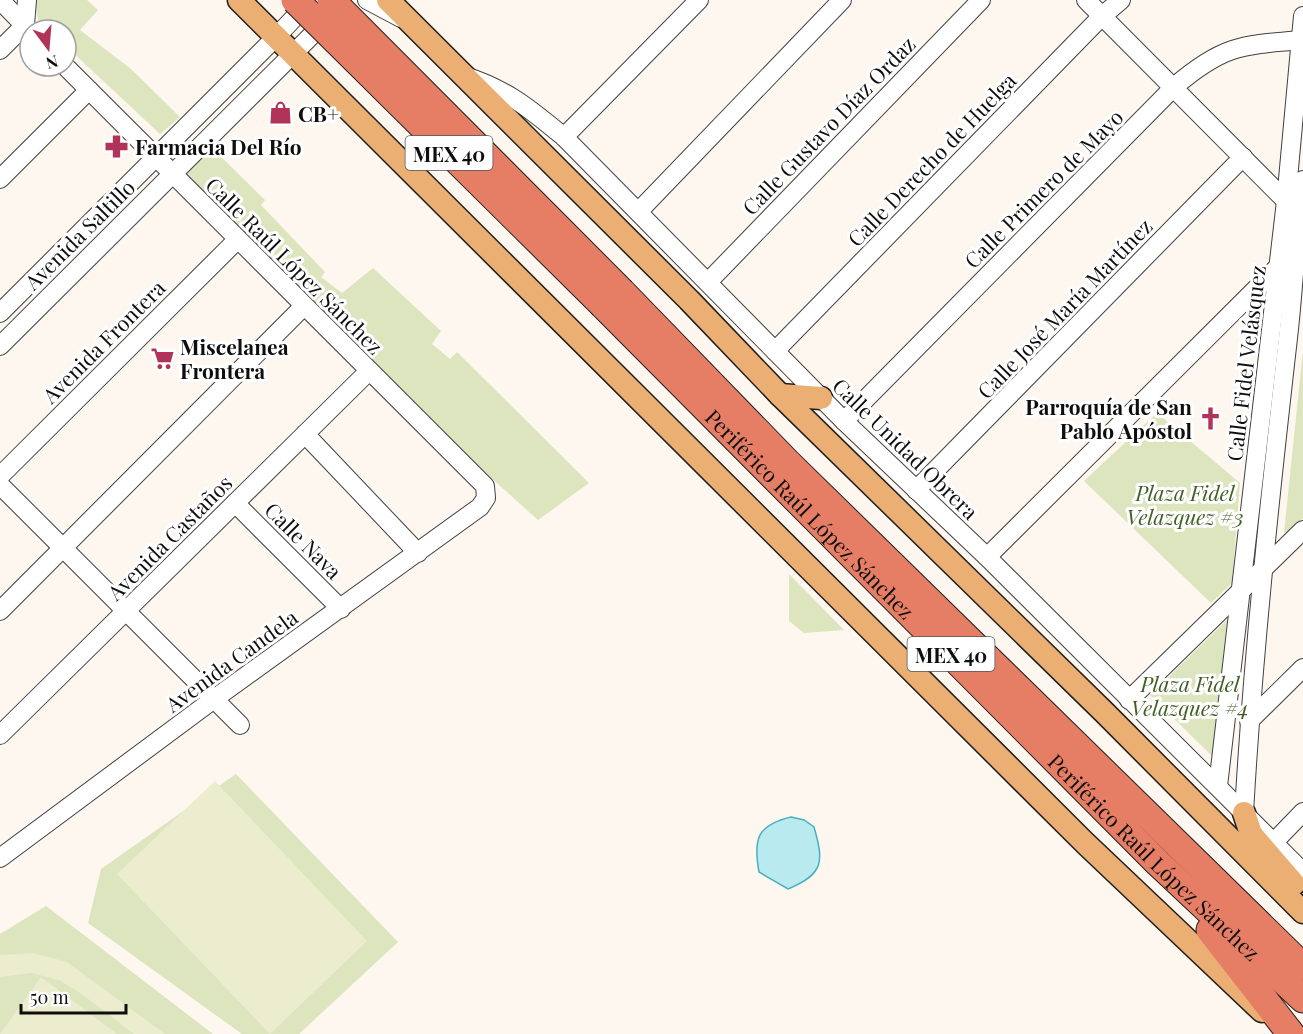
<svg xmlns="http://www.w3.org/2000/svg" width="1303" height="1034" viewBox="0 0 1303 1034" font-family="'Playfair Display',serif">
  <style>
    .green { fill: #dce5bd }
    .pitch { fill: #ebedce }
    .water { fill: #b9eaf0; stroke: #48b0c0; stroke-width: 1.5 }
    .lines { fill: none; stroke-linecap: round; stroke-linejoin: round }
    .minor-casing { stroke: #414141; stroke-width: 20 }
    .major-casing { stroke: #1f1f1f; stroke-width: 25 }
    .highway-casing { stroke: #1f1f1f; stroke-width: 29 }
    .minor { stroke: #fff; stroke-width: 18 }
    .major { stroke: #ebae73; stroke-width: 22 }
    .highway { stroke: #e67e66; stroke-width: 27 }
    .highway-bridge-casing { stroke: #1f1f1f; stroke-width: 29; stroke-linecap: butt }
    .highway-bridge { stroke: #e67e66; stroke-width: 27 }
    .labels { text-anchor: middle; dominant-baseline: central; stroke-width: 6; stroke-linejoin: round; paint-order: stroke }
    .shield { fill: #fff; stroke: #565656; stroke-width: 1.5 }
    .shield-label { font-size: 20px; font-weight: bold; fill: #0e0e0e }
    .poi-label { font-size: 21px; font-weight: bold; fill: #0e0e0e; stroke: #fff; text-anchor: start }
    .street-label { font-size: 21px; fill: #0e0e0e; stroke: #fff }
    .park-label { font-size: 21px; font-style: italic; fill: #405f24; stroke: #fff }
  </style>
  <rect width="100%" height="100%" fill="#fdf7f0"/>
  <g class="green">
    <path d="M34,0H87L98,10L80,30L131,69L180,117L160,134L66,46V30H49L38,19Z"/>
    <path d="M208,144L265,200L261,205L325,272L321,277L342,293L373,268L441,331L432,344L450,359L457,352L589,483L538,520L458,448L186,175L185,168Z"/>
    <path d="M1303,350V518L1290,531L1284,533Z"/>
    <path d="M1157,413L1240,483L1232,583L1211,603L1084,481Z"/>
    <path d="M789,574L844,630L804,633L789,621Z"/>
    <path d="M1227,620L1213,757L1150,695Z"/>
    <path d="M236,774L398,942L299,1034H242L88,923L101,869Z"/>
    <path d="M46,906L213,1034H0V934Z"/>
  </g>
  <g class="pitch">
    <path d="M215,781L367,941L270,1034L117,874Z"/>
    <path d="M33,953L67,962L165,1034H134L83,995L59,980L31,973L0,977V955Z"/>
    <path d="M41,977L117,1034H0Z"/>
  </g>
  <path class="water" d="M791,817L804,820L814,827C824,862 824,874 788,889L759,872C753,839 757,825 791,817Z"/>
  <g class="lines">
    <defs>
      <g id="minor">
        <path d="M0,0L30,31"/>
        <path d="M367,0L401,18"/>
        <path d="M1086,0L1292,207"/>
        <path d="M0,50L25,25L27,0"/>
        <path d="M465,76C508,90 530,109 564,137L844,421L987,557L1303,872"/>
        <path d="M564,137L699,0"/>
        <path d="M0,179L89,90"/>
        <path d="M639,211L842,0"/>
        <path d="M708,282L981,0"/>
        <path d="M0,313L276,37L310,1"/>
        <path d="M0,346L328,19"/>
        <path d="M775,351L1102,16L1121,0"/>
        <path d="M844,421L1174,87C1223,45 1241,45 1303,40"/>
        <path d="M305,434L418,553"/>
        <path d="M0,476L238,239"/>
        <path d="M0,485L240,725"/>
        <path d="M916,490L1243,157"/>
        <path d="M235,503L341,609"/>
        <path d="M987,557L1281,264"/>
        <path d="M0,611L304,306"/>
        <path d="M1129,700L1303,530"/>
        <path d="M1249,721L1303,668"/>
        <path d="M0,735L369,371"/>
        <path d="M1218,786L1286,201L1303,16"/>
        <path d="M1244,813C1253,654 1270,496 1288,338C1294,286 1296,233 1303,180"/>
        <path d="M1274,842L1303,812"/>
        <path d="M0,858L214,699L480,507L486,498L485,486L65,66"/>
      </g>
      <g id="major">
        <path d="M239,0L1085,843L1262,1011"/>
        <path d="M388,0L689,300L780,395L1105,713L1303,912"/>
        <path d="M780,395L821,398"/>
        <path d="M1244,813L1251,834L1294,884"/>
      </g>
      <g id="highway">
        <path d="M622,292L787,462L1303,967"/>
        <path id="s1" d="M603,305L1158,863L1303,999"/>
        <path d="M1210,930L1291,1034"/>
      </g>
    </defs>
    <use href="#minor" class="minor-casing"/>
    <use href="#major" class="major-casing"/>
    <use href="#highway" class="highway-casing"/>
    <use href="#minor" class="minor"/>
    <use href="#major" class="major"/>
    <use href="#highway" class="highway"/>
    <defs>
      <g id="highway-bridge">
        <path d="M295,0L603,305"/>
        <path d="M331,0L622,292"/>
      </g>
    </defs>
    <use href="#highway-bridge" class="highway-bridge-casing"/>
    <use href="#highway-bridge" class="highway-bridge"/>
  </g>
  <defs>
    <symbol id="shop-bare" viewBox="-9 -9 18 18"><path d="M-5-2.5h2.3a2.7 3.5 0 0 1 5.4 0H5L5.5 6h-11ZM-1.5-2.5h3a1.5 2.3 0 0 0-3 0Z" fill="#b0335a" stroke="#fff" stroke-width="2.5" paint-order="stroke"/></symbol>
    <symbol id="pharmacy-bare" viewBox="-9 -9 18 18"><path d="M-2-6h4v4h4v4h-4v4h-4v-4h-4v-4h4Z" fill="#b0335a" stroke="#fff" stroke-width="2.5" paint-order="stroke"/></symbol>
    <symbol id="supermarket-bare" viewBox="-9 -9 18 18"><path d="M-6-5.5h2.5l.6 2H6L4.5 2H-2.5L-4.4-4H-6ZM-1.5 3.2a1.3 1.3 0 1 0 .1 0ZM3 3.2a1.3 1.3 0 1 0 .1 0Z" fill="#b0335a" stroke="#fff" stroke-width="2.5" paint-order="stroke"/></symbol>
    <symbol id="church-bare" viewBox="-9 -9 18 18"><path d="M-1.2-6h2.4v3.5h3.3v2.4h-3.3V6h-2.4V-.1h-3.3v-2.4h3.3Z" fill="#b0335a" stroke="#fff" stroke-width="2.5" paint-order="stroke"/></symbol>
  </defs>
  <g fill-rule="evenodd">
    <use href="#shop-bare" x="264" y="96" width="33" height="33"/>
    <use href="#pharmacy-bare" x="100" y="130" width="33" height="33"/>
    <use href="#supermarket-bare" x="146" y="342" width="33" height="33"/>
    <use href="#church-bare" x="1194" y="402" width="33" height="33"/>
  </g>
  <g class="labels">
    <g class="shield">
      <rect x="405.5" y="136" width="87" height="34" rx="4.5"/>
      <rect x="907.5" y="637" width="87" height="34" rx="4.5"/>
    </g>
    <g class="shield-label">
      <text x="449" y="153">MEX 40</text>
      <text x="951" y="654">MEX 40</text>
    </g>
    <g class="poi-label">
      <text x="298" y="113">CB+</text>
      <text x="135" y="146">Farmacia Del Río</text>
      <text x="180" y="346">Miscelanea<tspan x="180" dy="24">Frontera</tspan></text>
      <text x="1192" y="406" text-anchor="end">Parroquía de San<tspan x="1192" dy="24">Pablo Apóstol</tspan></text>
    </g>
    <g class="street-label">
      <text transform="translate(828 125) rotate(-46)">Calle Gustavo Díaz Ordaz</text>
      <text transform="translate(931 159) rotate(-46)">Calle Derecho de Huelga</text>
      <text transform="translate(1043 188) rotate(-45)">Calle Primero de Mayo</text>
      <text transform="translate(79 234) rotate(-45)">Avenida Saltillo</text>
      <text transform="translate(295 265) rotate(45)">Calle Raúl López Sánchez</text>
      <text transform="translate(1064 308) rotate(-46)">Calle José María Martínez</text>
      <text transform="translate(103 341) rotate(-45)">Avenida Frontera</text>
      <text transform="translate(1245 363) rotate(-83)">Calle Fidel Velásquez</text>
      <text transform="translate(906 448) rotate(44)">Calle Unidad Obrera</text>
      <text stroke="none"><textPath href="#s1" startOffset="294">Periférico Raúl López Sánchez</textPath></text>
      <text transform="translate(169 537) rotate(-45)">Avenida Castaños</text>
      <text transform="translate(304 540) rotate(45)">Calle Nava</text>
      <text transform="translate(231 660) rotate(-36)">Avenida Candela</text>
      <text stroke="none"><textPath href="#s1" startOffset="780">Periférico Raúl López Sánchez</textPath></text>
    </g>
    <g class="park-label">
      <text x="1185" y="492">Plaza Fidel<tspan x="1185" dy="24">Velazquez #3</tspan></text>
      <text x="1190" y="683">Plaza Fidel<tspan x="1190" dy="24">Velazquez #4</tspan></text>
    </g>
  </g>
  <g transform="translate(48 48) rotate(164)"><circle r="28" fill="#ffffff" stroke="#9f9f9f" stroke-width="1.5"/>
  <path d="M0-4.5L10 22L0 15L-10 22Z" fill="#b0335a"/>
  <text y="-9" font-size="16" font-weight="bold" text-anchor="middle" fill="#0e0e0e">N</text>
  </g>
  <path d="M21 1004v9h105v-9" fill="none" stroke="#0e0e0e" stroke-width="3"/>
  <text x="30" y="1004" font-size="18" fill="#0e0e0e" stroke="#ffffff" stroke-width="4.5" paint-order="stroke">50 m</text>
</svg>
